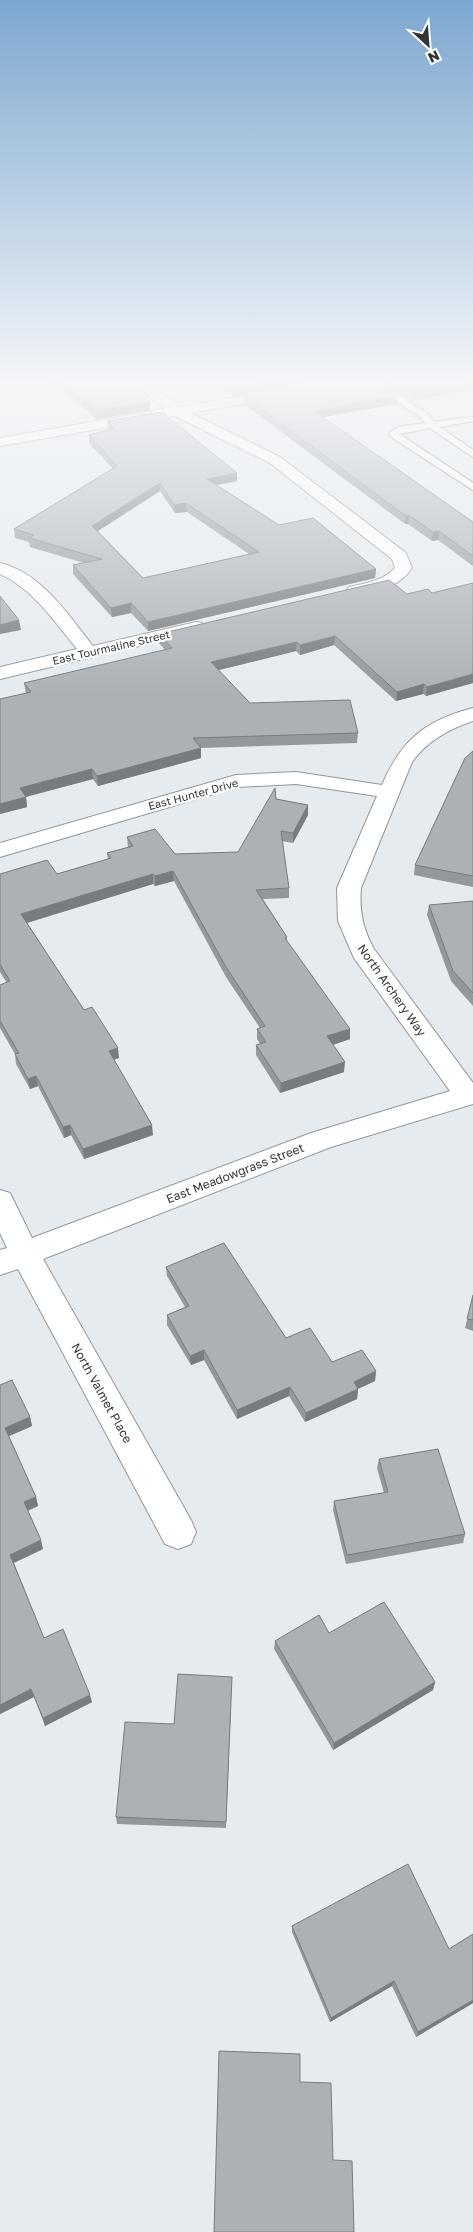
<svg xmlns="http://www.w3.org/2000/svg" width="473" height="2232" viewBox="0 0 473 2232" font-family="'Golos Text',sans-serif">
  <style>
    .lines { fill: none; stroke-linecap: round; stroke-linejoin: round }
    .lane-casing { stroke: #92969b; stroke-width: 3 }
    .street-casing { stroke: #92969b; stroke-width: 2 }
    .lane { fill: #fff; fill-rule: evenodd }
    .street { fill: #fff; fill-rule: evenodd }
    .wall { fill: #94989d; fill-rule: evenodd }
    .shaded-wall { fill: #787c7f }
    .building { fill: #acb1b6; stroke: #787c7f; fill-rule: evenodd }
    .labels { text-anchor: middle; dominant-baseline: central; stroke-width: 4.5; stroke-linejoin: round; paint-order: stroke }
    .far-street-label { font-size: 11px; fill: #323436; stroke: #fff }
    .street-label { font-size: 12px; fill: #323436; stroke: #fff }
  </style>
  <rect width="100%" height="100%" fill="#e6ebef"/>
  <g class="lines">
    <defs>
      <path id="lane" d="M367,382H376L425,412L434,422L473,417V421L439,427L473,450V457L430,428L399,434L473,483V490L390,436V432L399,427L426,423L419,416Z"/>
      <g id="street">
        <path d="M132,382H147L179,407L323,382H350L344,386L191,413L280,457L406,553L412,568C401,585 369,600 349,595L346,591L349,587C366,583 383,581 395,568L392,559L270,463L175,416L0,446V438L165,409Z"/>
        <path d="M0,563C42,573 68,615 93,646L196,622L202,623L205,627L202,631L0,679V667L77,649C55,622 33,589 0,574Z"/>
        <path d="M473,708V721C449,729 427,741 412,762L361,888C359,911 363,929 374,949L473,1083V1104L331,1147L43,1259L191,1520L196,1532L191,1544L178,1549L165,1544L18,1269L0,1275V1250L7,1248L0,1233V1190L10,1193L32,1238L311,1133L450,1091L354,958L338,921L337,888L377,796L296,784L237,787L0,857V843L236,775L296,772L382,785C401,740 426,720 473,708Z"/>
      </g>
    </defs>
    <use href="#lane" class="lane-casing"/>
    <use href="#street" class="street-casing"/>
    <use href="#lane" class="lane"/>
    <use href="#street" class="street"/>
  </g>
  <g class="wall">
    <path d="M41,382H110L113,384L150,402V410L96,419L61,388L52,390Z"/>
    <path d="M214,382H314L233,396Z"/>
    <path d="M379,382H473V390L411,401Z"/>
    <path d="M397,396V404L323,417L473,522V566L438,540L432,541L408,524H405L245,405V397Z"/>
    <path d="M107,421L237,481L217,485L279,525L376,569L375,578L148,631L131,613L112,617L73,574V565L84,563L30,547L29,542L15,538L14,529L113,469L89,443V435L108,430ZM160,491L175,513L187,512L249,554L143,578L98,531Z"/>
    <path d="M473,583V683L426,696L423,694L396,701L334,645L300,655L296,651L218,670L250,703L358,733L357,743L201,748V758L98,786L93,779L26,797L27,807L0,814L26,693L24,683L165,650L159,643V634L407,594L432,593Z"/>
    <path d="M473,751V887L414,875L415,865Z"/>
    <path d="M276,799L308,805V815L293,843L282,841L289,888V898L263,899L287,937V941L350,1039L333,1045L344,1072L280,1093L256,1055V1045L260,1044L257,1039V1029L260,1028L226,977L174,881L155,886L153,884L27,923L84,1010L119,1058L114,1060L153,1135L84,1159L71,1135L64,1138L38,1086L30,1089L16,1064L15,1054L0,1028V985L7,983L0,972V874H57L108,859L107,853L128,847L127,837L175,854L238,852Z"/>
    <path d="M473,901V1006L451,981L427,915L429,905Z"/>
    <path d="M166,1267L286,1338L332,1362L376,1371L375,1381L358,1389L357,1399L305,1422L289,1396L237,1419L204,1360L191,1365L167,1325V1315L185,1307L167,1276Z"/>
    <path d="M473,1295V1331L465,1328Z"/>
    <path d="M0,1385L30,1417L32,1426L9,1436L36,1497L38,1506L28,1511L43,1549L14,1563L44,1638L92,1702L45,1726L34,1697L0,1714Z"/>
    <path d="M379,1459L465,1534L463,1543L346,1564L333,1510L334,1501L384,1493L377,1468Z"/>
    <path d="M275,1641L435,1682L433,1690L333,1750L274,1649Z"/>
    <path d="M232,1677L226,1828L117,1824L116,1817L174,1724Z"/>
    <path d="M292,1926L473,2003L416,2037L392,1986L330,2022L292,1932Z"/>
  </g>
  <g class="shaded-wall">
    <path d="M51,382H61V388L52,390Z"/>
    <path d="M269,382H314L233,396V388Z"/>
    <path d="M473,382V390L411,401V393Z"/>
    <path d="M397,396V404L313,419L314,411Z"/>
    <path d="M150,402V410L96,419L95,411Z"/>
    <path d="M237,473V481L207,487V479Z"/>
    <path d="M160,483V491L93,534L92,526Z"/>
    <path d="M186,503L187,512L175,513L174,505Z"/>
    <path d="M409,515L408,524H405L406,516Z"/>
    <path d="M439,531L438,540L432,541L433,532Z"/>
    <path d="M376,569L375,578L148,631V622Z"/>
    <path d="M131,603V613L112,617L111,608Z"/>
    <path d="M19,620L21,630L0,634V625Z"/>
    <path d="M335,636L334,645L300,655V645Z"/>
    <path d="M297,642L296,651L211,672V662Z"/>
    <path d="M473,674V683L426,696L427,687Z"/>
    <path d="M424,684L423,694L396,701L397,692Z"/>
    <path d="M201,748V758L98,786L97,776Z"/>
    <path d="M92,769L93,779L21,798L20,788Z"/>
    <path d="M26,797L27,807L0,814V804Z"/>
    <path d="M308,805V815L293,843V833Z"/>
    <path d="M173,871L174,881L155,886V876Z"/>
    <path d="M153,874V884L23,924L21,914Z"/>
    <path d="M350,1029V1039L326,1047L327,1036Z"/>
    <path d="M118,1048L119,1058L110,1061L109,1051Z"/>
    <path d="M345,1062L344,1072L280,1093L281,1083Z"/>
    <path d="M36,1076L38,1086L30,1089L28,1079Z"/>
    <path d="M70,1125L71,1135L64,1138L63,1127Z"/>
    <path d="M152,1125L153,1135L84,1159L83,1149Z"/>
    <path d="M204,1350V1360L191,1365L190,1356Z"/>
    <path d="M376,1371L375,1381L353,1391L354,1382Z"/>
    <path d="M290,1387L289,1396L237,1419V1410Z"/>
    <path d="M358,1389L357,1399L305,1422L306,1413Z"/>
    <path d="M30,1417L32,1426L7,1437L5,1428Z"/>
    <path d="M36,1497L38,1506L26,1511L24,1502Z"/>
    <path d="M41,1540L43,1549L13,1563L10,1555Z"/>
    <path d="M435,1682L433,1690L333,1750L334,1743Z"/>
    <path d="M31,1689L34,1697L0,1714V1705Z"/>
    <path d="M90,1695L92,1702L45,1726L43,1718Z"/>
    <path d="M394,1981L392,1986L330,2022L331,2018Z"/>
    <path d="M473,2000V2003L416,2037L418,2032Z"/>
  </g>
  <g class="building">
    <path d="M62,382H110L113,384L126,382L150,402L95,411Z"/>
    <path d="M224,382H269L233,388Z"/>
    <path d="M335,382H376L397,396L314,411L473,522V556L439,531L433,532L409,515L406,516L245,397Z"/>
    <path d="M393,382H473L411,393Z"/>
    <path d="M162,412L237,473L207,479L279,525L313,518L376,569L148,622L131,603L111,608L73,565L102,559L29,538L34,535L14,529L117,466L89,435L114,428L107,421ZM160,483L174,505L186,503L259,552L143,578L92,526Z"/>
    <path d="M389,580L407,594L428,589L432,593L473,583V674L427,687L424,684L397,692L335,636L300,645L297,642L211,662L250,703L350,700L358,733L193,738L201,748L97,776L92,769L20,788L26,797L0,804V699L31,692L24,683L172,648L159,634Z"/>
    <path d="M0,596L19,620L0,625Z"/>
    <path d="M473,751V876L415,865L465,758Z"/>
    <path d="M275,788L276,799L308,805L293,833L281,831L289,888L256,890L287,937L285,938L350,1029L327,1036L345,1062L281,1083L256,1045L266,1042L257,1029L265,1026L226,967L173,871L155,876L153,874L21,914L84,1010L92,1007L118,1048L109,1051L152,1125L83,1149L70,1125L63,1127L36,1076L28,1079L15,1054L19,1053L0,1021V985L10,981L0,964V874L47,860L57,874L111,858L107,853L133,846L127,837L155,829L175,854L238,852Z"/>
    <path d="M473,901V993L453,971L429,905Z"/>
    <path d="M224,1243L286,1338L310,1328L332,1362L362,1350L376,1371L354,1382L358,1389L306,1413L290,1387L237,1410L204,1350L190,1356L167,1315L189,1306L166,1267Z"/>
    <path d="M473,1295V1320L467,1319Z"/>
    <path d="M12,1380L30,1417L5,1428L36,1497L24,1502L41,1540L10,1555L44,1638L63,1629L90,1695L43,1718L31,1689L0,1705V1385Z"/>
    <path d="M438,1449L465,1534L347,1555L334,1501L388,1492L379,1459Z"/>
    <path d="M384,1602L435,1682L334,1743L275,1641L319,1615L329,1633Z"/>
    <path d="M178,1674L232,1677L226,1822L116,1817L125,1722L174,1724Z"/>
    <path d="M408,1864L449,1949L473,1934V2000L418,2032L394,1981L331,2018L292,1926Z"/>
    <path d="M219,2051L300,2054V2082L331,2083L333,2160L352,2161L354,2232H214Z"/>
  </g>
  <linearGradient id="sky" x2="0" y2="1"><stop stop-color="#7ca7d0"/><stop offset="0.55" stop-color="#f4f6f8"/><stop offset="1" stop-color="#f4f6f8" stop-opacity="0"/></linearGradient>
  <rect width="473" height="694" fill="url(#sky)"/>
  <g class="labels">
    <g class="far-street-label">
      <text transform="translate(111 647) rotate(-13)">East Tourmaline Street</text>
      <text transform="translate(193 794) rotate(-15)">East Hunter Drive</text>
    </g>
    <g class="street-label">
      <text transform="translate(392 990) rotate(55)">North Archery Way</text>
      <text transform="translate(235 1173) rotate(-21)">East Meadowgrass Street</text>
      <text transform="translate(102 1393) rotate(61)">North Valmet Place</text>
    </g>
  </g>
  <g transform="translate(428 45) rotate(154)" stroke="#ffffff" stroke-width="4" paint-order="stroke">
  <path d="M0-4L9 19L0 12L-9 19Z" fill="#323436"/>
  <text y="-8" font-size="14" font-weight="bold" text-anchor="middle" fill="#323436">N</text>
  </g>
</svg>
